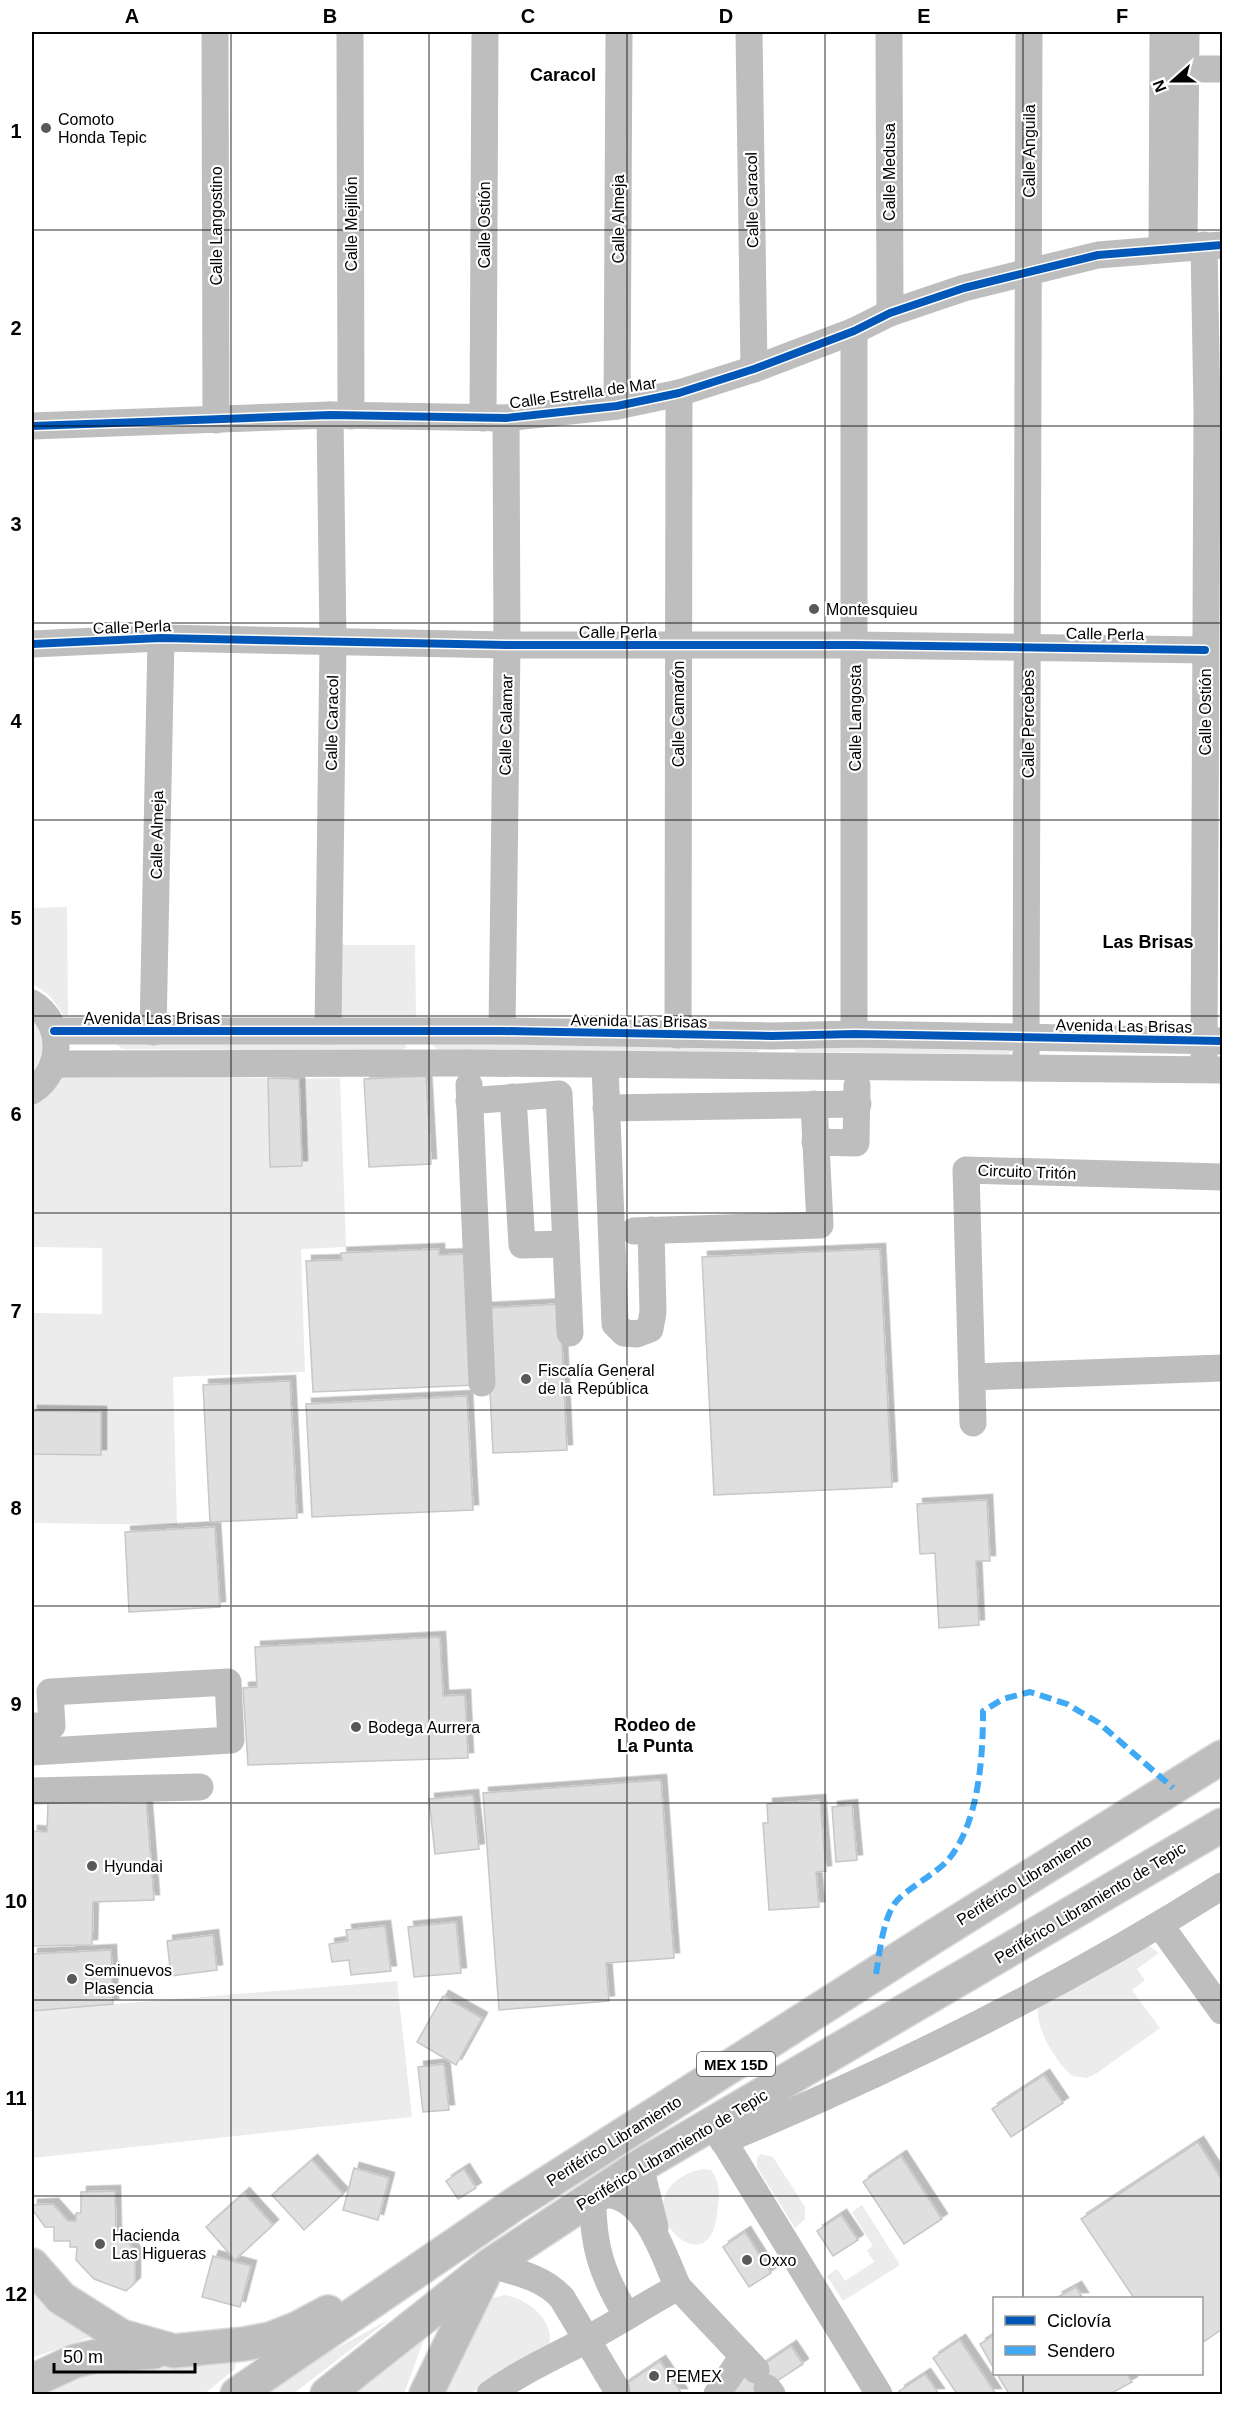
<svg xmlns="http://www.w3.org/2000/svg" width="1254" height="2426" viewBox="0 0 1254 2426" font-family="Arial,sans-serif">
  <style>
    .green { fill: #ececec }
    .building { fill: #dfdfdf; stroke: #c7c7c7; stroke-width: 1.5; filter: url(#shadow) }
    .lines { fill: none; stroke-linecap: round; stroke-linejoin: round }
    .highway-casing { stroke: #dbdbdb; stroke-width: 36 }
    .minor { stroke: #bebebe; stroke-width: 27 }
    .highway { stroke: #bebebe; stroke-width: 33 }
    .quiet { stroke: #3fa9f5; stroke-width: 6; stroke-dasharray: 12 6; stroke-linecap: butt }
    .cycleway-casing { stroke: #fff; stroke-width: 11 }
    .cycleway { stroke: #0057b8; stroke-width: 8 }
    .grid { fill: none; stroke: #000; stroke-width: 1.5; stroke-opacity: 0.55 }
    .poi-dot { fill: #595959; stroke: #fff; stroke-width: 2 }
    .labels { text-anchor: middle; dominant-baseline: central; stroke-width: 4.5; stroke-linejoin: round; paint-order: stroke }
    .shield { fill: #fff; stroke: #4c4c4c; stroke-width: 1.5 }
    .shield-label { font-size: 15px; font-weight: bold; fill: #000 }
    .poi-label { font-size: 16px; fill: #000; stroke: #fff; text-anchor: start }
    .street-label { font-size: 16px; fill: #000; stroke: #fff }
    .neighbourhood-label { font-size: 18px; font-weight: bold; fill: #000; stroke: #fff }
    .neatline { fill: none; stroke: #000; stroke-width: 2 }
    .grid-label { font-size: 20px; text-anchor: middle; font-weight: bold; fill: #000 }
  </style>
  <defs>
    <filter id="shadow"><feDropShadow dx="5.5" dy="-5.5" stdDeviation="0" flood-color="#0004"/></filter>
  </defs>
  <rect width="100%" height="100%" fill="#fff"/>
  <g class="green">
    <path d="M67,907L68,1015H63C55,1001 46,990 32,984V908Z"/>
    <path d="M340,945H415L416,1017H340Z"/>
    <path d="M32,1017C44,1036 51,1056 32,1073Z"/>
    <path d="M439,1041L761,1048L756,1053L438,1050L433,1045Z"/>
    <path d="M403,1042L407,1047L402,1051L122,1049L117,1044Z"/>
    <path d="M797,1043L1013,1050L1008,1054L797,1052L792,1048Z"/>
    <path d="M61,1072L268,1078L270,1166L302,1165L299,1079L340,1078L346,1247L301,1249L305,1372L173,1377L177,1525L32,1523V1454L100,1455L101,1412L32,1411V1313L102,1314V1248L32,1247V1100Z"/>
    <path d="M1146,1944L1159,1953L1137,1969L1145,1980L1132,1990L1160,2028L1097,2073L1087,2078L1072,2076C1056,2062 1032,2024 1039,2004Z"/>
    <path d="M397,1981L412,2117L32,2158V2011Z"/>
    <path d="M761,2154L773,2157L805,2207V2219L795,2228L757,2167V2158Z"/>
    <path d="M702,2169L711,2170C722,2184 719,2198 717,2214C708,2295 611,2192 702,2169Z"/>
    <path d="M862,2205L900,2265L843,2301L827,2276L837,2269L845,2281L874,2262L867,2250L873,2246L852,2212Z"/>
    <path d="M32,2284L102,2333L32,2358Z"/>
    <path d="M504,2295C528,2299 558,2321 548,2350L503,2371L470,2394H438L490,2299Z"/>
    <path d="M390,2319L293,2394H253Z"/>
    <path d="M425,2336L404,2394H342Z"/>
    <path d="M236,2360L235,2369L204,2394H32L103,2362Z"/>
  </g>
  <g class="building">
    <path d="M426,1076L431,1164L369,1167L364,1079Z"/>
    <path d="M268,1078L299,1079L302,1166L270,1167Z"/>
    <path d="M439,1249V1255L470,1254L476,1385L313,1392L306,1261L342,1260L341,1253Z"/>
    <path d="M880,1249L892,1487L714,1495L702,1257Z"/>
    <path d="M560,1304L567,1450L493,1453L486,1308Z"/>
    <path d="M290,1381L297,1518L210,1522L203,1385Z"/>
    <path d="M467,1396L473,1510L312,1517L306,1404Z"/>
    <path d="M32,1411L101,1412V1455L32,1454Z"/>
    <path d="M987,1500L990,1561H976L979,1625L939,1628L935,1553L920,1554L917,1504Z"/>
    <path d="M215,1527L220,1607L129,1612L125,1532Z"/>
    <path d="M440,1637L443,1696L465,1695L468,1758L248,1765L243,1688L257,1687L255,1647Z"/>
    <path d="M661,1780L674,1958L606,1963L609,2001L499,2010L483,1793Z"/>
    <path d="M473,1795L479,1849L435,1854L429,1799Z"/>
    <path d="M146,1797L154,1900L93,1902L92,1945L32,1946V1831L47,1832L48,1802Z"/>
    <path d="M820,1800L826,1871L816,1872L819,1907L769,1910L763,1823H768L767,1804Z"/>
    <path d="M852,1805L857,1860L836,1862L832,1807Z"/>
    <path d="M456,1922L461,1973L414,1977L408,1927Z"/>
    <path d="M385,1926L391,1971L351,1975L349,1960L332,1962L329,1944L348,1941L346,1930Z"/>
    <path d="M213,1935L217,1970L171,1976L167,1941Z"/>
    <path d="M111,1950L113,2004L32,2011V1954Z"/>
    <path d="M443,1996L482,2018L456,2065L417,2042Z"/>
    <path d="M444,2064L449,2110L423,2112L418,2067Z"/>
    <path d="M1044,2075L1063,2103L1011,2137L992,2109Z"/>
    <path d="M1198,2142L1222,2180V2329L1202,2343V2298H1134L1081,2219Z"/>
    <path d="M901,2156L942,2219L904,2244L863,2182Z"/>
    <path d="M312,2160L343,2194L304,2230L272,2195Z"/>
    <path d="M354,2168L389,2178L378,2220L343,2210Z"/>
    <path d="M464,2169L476,2188L458,2199L446,2181Z"/>
    <path d="M115,2191L116,2238L128,2241L135,2253V2283L126,2291L94,2279L76,2260L77,2247H70V2241H54V2227H45L32,2209V2205L53,2204L68,2221H76V2213H81V2192Z"/>
    <path d="M244,2193L273,2225L235,2260L206,2227Z"/>
    <path d="M841,2215L858,2240L833,2256L817,2231Z"/>
    <path d="M745,2232L771,2273L749,2287L723,2247Z"/>
    <path d="M213,2256L251,2266L240,2307L202,2297Z"/>
    <path d="M1076,2287L1083,2298H1056Z"/>
    <path d="M994,2335V2369L980,2344Z"/>
    <path d="M960,2340L996,2394H957L933,2358Z"/>
    <path d="M791,2346L803,2364L757,2394H735L730,2387Z"/>
    <path d="M660,2361L682,2394H610L617,2390Z"/>
    <path d="M925,2374L939,2394H902L899,2391Z"/>
    <path d="M997,2374H1127L1132,2382L1110,2394H1009Z"/>
  </g>
  <g class="lines">
    <defs>
      <g id="highway">
        <path d="M32,2265L61,2298L121,2336L174,2351L244,2344L270,2339L298,2328L328,2312"/>
        <path d="M32,2381L75,2361L97,2356L154,2352"/>
        <path d="M237,2394L516,2203L933,1937L1222,1757"/>
        <path d="M327,2394L490,2265L640,2166L1222,1825"/>
        <path d="M426,2394L483,2277"/>
      </g>
    </defs>
    <use href="#highway" class="highway-casing"/>
    <g class="minor">
      <path d="M215,32L216,420"/>
      <path d="M350,32L351,416"/>
      <path d="M749,32L754,369"/>
      <path d="M889,32L890,313"/>
      <path d="M1186,69H1222"/>
      <path d="M1204,245L1207,410L1204,1057"/>
      <path d="M1184,247L1186,32"/>
      <path d="M1162,248L1163,32"/>
      <path d="M854,331V1034"/>
      <path d="M617,406L619,32"/>
      <path d="M483,418L485,32"/>
      <path d="M32,426L330,415L506,418L617,406L679,393L754,369L854,331L890,313L964,288L1098,255L1222,245"/>
      <path d="M32,644L161,638L507,645H855L1205,650"/>
      <path d="M32,1003C65,1023 63,1071 32,1091"/>
      <path d="M54,1031H502L772,1036L854,1034L1222,1041"/>
      <path d="M328,1031L333,642L330,415"/>
      <path d="M502,1031L507,645L506,418"/>
      <path d="M153,1032L161,638"/>
      <path d="M678,1035L679,393"/>
      <path d="M1026,1056L1029,32"/>
      <path d="M54,1064L469,1063L1222,1070"/>
      <path d="M605,1065L615,1324L624,1333L637,1334L650,1329L653,1312L651,1230"/>
      <path d="M469,1085L482,1383"/>
      <path d="M513,1097L522,1245L566,1244"/>
      <path d="M469,1101L559,1094L570,1333"/>
      <path d="M606,1108L858,1104"/>
      <path d="M815,1142L856,1143L857,1086"/>
      <path d="M634,1231L820,1225L814,1104"/>
      <path d="M972,1377L1222,1368"/>
      <path d="M973,1423L966,1170L1222,1177"/>
      <path d="M32,1726H52L50,1692L228,1682L231,1740L32,1752"/>
      <path d="M32,1791L200,1787"/>
      <path d="M1160,1925L1222,2011"/>
      <path d="M715,2127L879,2394"/>
      <path d="M723,2141C896,2069 1064,1986 1222,1886"/>
      <path d="M640,2166L655,2227"/>
      <path d="M490,2265C516,2272 543,2277 562,2298L617,2390"/>
      <path d="M678,2287L756,2370"/>
      <path d="M767,2388L772,2394"/>
      <path d="M490,2394C520,2372 554,2357 586,2340C617,2323 647,2304 678,2287C664,2257 650,2207 616,2196C610,2194 600,2196 593,2196C592,2245 602,2275 627,2316"/>
      <path d="M717,2394L743,2356"/>
    </g>
    <use href="#highway" class="highway"/>
    <path class="quiet" d="M876,1974C880,1952 882,1922 895,1903C903,1891 936,1874 948,1860C979,1823 983,1757 983,1711L1003,1699L1030,1692L1067,1704L1099,1723L1173,1788"/>
    <defs>
      <g id="cycleway">
        <path d="M32,426L330,415L506,418L617,406L679,393L754,369L854,331L890,313L964,288L1098,255L1222,245"/>
        <path d="M32,644L161,638L507,645H855L1205,650"/>
        <path d="M54,1031H502L772,1036L854,1034L1222,1041"/>
      </g>
    </defs>
    <use href="#cycleway" class="cycleway-casing"/>
    <use href="#cycleway" class="cycleway"/>
  </g>
  <path class="grid" d="M231,32V2394M429,32V2394M627,32V2394M825,32V2394M1023,32V2298M32,230H1222M32,426H1222M32,623H1222M32,820H1222M32,1016H1222M32,1213H1222M32,1410H1222M32,1606H1222M32,1803H1222M32,2000H1222M32,2196H1222M1023,2374V2394"/>
  <g class="poi-dot">
    <circle cx="46" cy="128" r="6"/>
    <circle cx="814" cy="609" r="6"/>
    <circle cx="526" cy="1379" r="6"/>
    <circle cx="356" cy="1727" r="6"/>
    <circle cx="92" cy="1866" r="6"/>
    <circle cx="72" cy="1979" r="6"/>
    <circle cx="100" cy="2244" r="6"/>
    <circle cx="747" cy="2260" r="6"/>
    <circle cx="654" cy="2376" r="6"/>
  </g>
  <g class="labels">
    <rect class="shield" x="697" y="2052" width="78" height="24" rx="4.5"/>
    <g class="shield-label">
      <text x="736" y="2064">MEX 15D</text>
    </g>
    <g class="poi-label">
      <text x="58" y="119">Comoto<tspan x="58" dy="18">Honda Tepic</tspan></text>
      <text x="826" y="609">Montesquieu</text>
      <text x="538" y="1370">Fiscalía General<tspan x="538" dy="18">de la República</tspan></text>
      <text x="368" y="1727">Bodega Aurrera</text>
      <text x="104" y="1866">Hyundai</text>
      <text x="84" y="1970">Seminuevos<tspan x="84" dy="18">Plasencia</tspan></text>
      <text x="112" y="2235">Hacienda<tspan x="112" dy="18">Las Higueras</tspan></text>
      <text x="759" y="2260">Oxxo</text>
      <text x="666" y="2376">PEMEX</text>
    </g>
    <g class="street-label">
      <text transform="translate(1029 151) rotate(-90)">Calle Anguila</text>
      <text transform="translate(889 172) rotate(-90)">Calle Medusa</text>
      <text transform="translate(752 200) rotate(-91)">Calle Caracol</text>
      <text transform="translate(618 219) rotate(-90)">Calle Almeja</text>
      <text transform="translate(351 224) rotate(-90)">Calle Mejillón</text>
      <text transform="translate(484 225) rotate(-90)">Calle Ostión</text>
      <text transform="translate(216 226) rotate(-90)">Calle Langostino</text>
      <text transform="translate(583 393) rotate(-8)">Calle Estrella de Mar</text>
      <text transform="translate(132 627) rotate(-2)">Calle Perla</text>
      <text x="618" y="632">Calle Perla</text>
      <text transform="translate(1105 634) rotate(1)">Calle Perla</text>
      <text transform="translate(1205 712) rotate(-90)">Calle Ostión</text>
      <text transform="translate(678 714) rotate(-90)">Calle Camarón</text>
      <text transform="translate(855 718) rotate(-90)">Calle Langosta</text>
      <text transform="translate(332 723) rotate(-89)">Calle Caracol</text>
      <text transform="translate(1028 724) rotate(-90)">Calle Percebes</text>
      <text transform="translate(506 725) rotate(-89)">Calle Calamar</text>
      <text transform="translate(157 835) rotate(-89)">Calle Almeja</text>
      <text x="152" y="1018">Avenida Las Brisas</text>
      <text transform="translate(639 1021) rotate(1)">Avenida Las Brisas</text>
      <text transform="translate(1124 1026) rotate(1)">Avenida Las Brisas</text>
      <text transform="translate(1027 1172) rotate(2)">Circuito Tritón</text>
      <text transform="translate(1024 1880) rotate(-32)">Periférico Libramiento</text>
      <text transform="translate(1090 1903) rotate(-31)">Periférico Libramiento de Tepic</text>
      <text transform="translate(614 2141) rotate(-32)">Periférico Libramiento</text>
      <text transform="translate(672 2150) rotate(-31)">Periférico Libramiento de Tepic</text>
    </g>
    <g class="neighbourhood-label">
      <text x="563" y="75">Caracol</text>
      <text x="1148" y="942">Las Brisas</text>
      <text x="655" y="1725">Rodeo de<tspan x="655" dy="21">La Punta</tspan></text>
    </g>
  </g>
  <rect width="1254" height="2426" fill="none" stroke="#ffffff" stroke-width="66"/>
  <rect x="993" y="2297" width="210" height="78" fill="#ffffff" stroke="#999999" stroke-width="1.5"/>
  <rect x="1005" y="2316" width="30" height="9" fill="#0057b8" stroke="#999999" stroke-width="1.5"/>
  <text x="1047" y="2327" font-size="18" fill="#000000">Ciclovía</text>
  <rect x="1005" y="2346" width="30" height="9" fill="#3fa9f5" stroke="#999999" stroke-width="1.5"/>
  <text x="1047" y="2357" font-size="18" fill="#000000">Sendero</text>
  <g transform="translate(1173 81) rotate(249)" stroke="#ffffff" stroke-width="4.5" paint-order="stroke">
  <path d="M0-4.5L10 22L0 15L-10 22Z" fill="#000000"/>
  <text y="-9" font-size="16" font-weight="bold" text-anchor="middle" fill="#000000">N</text>
  </g>
  <path d="M54 2363v9h141v-9" fill="none" stroke="#000000" stroke-width="3"/>
  <text x="63" y="2363" font-size="18" fill="#000000" stroke="#ffffff" stroke-width="4.5" paint-order="stroke">50 m</text>
  <rect x="33" y="33" width="1188" height="2360" class="neatline"/>
  <g class="grid-label">
    <text x="132" y="23">A</text>
    <text x="330" y="23">B</text>
    <text x="528" y="23">C</text>
    <text x="726" y="23">D</text>
    <text x="924" y="23">E</text>
    <text x="1122" y="23">F</text>
    <text x="16" y="138">1</text>
    <text x="16" y="335">2</text>
    <text x="16" y="531">3</text>
    <text x="16" y="728">4</text>
    <text x="16" y="925">5</text>
    <text x="16" y="1121">6</text>
    <text x="16" y="1318">7</text>
    <text x="16" y="1515">8</text>
    <text x="16" y="1711">9</text>
    <text x="16" y="1908">10</text>
    <text x="16" y="2105">11</text>
    <text x="16" y="2301">12</text>
  </g>
</svg>
